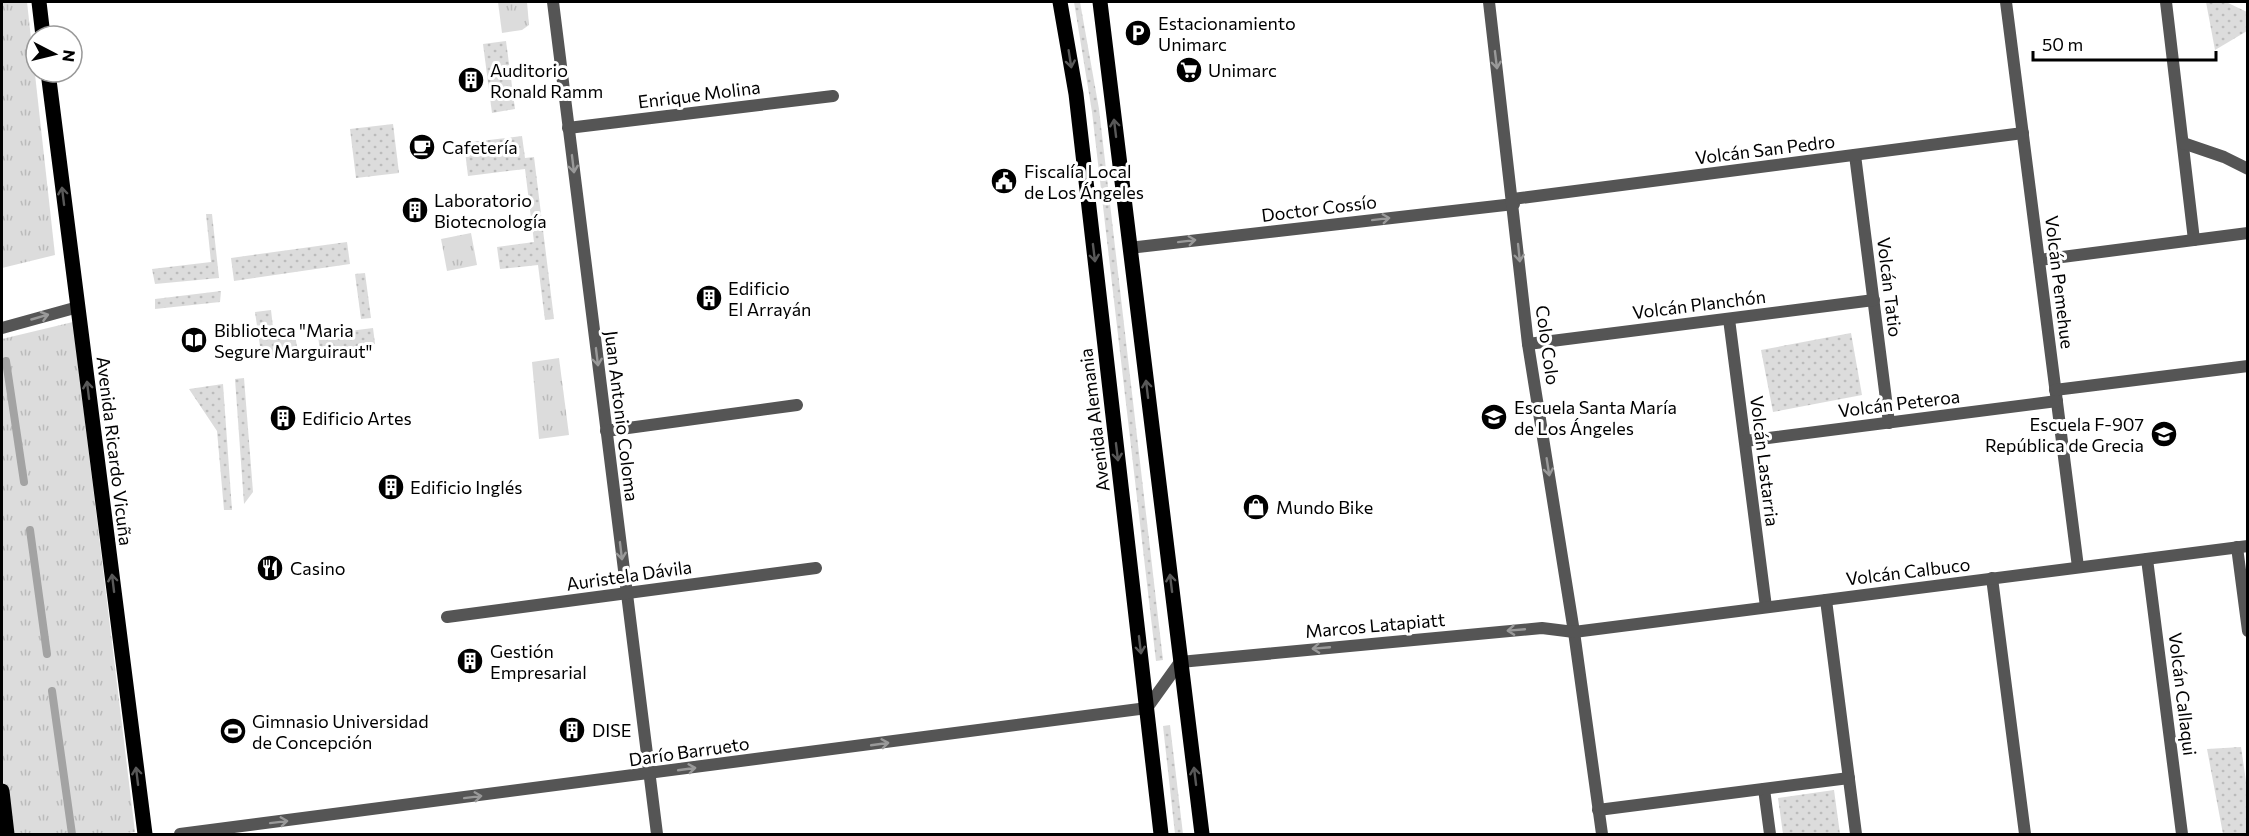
<svg xmlns="http://www.w3.org/2000/svg" width="2249" height="836" viewBox="0 0 2249 836" font-family="Commissioner,sans-serif">
  <style>
    .grass { fill: url(#grass-dots) }
    .park { fill: url(#park-tufts) }
    .lines { fill: none; stroke-linecap: round; stroke-linejoin: round }
    .stream { stroke: #a3a3a3; stroke-width: 8 }
    .minor { stroke: #555; stroke-width: 12 }
    .tertiary { stroke: #555; stroke-width: 12 }
    .primary { stroke: #000; stroke-width: 15 }
    .oneway { stroke: #595959 }
    .oneway2 { stroke: #999 }
    .labels { text-anchor: middle; dominant-baseline: central; stroke-width: 6; stroke-linejoin: round; paint-order: stroke }
    .poi-label { font-size: 18px; fill: #000; stroke: #fff; text-anchor: start }
    .street-label { font-size: 18px; fill: #000; stroke: #fff }
  </style>
  <defs>
    <pattern id="grass-dots" width="8" height="8" patternUnits="userSpaceOnUse" patternTransform="scale(1.5)"><rect width="8" height="8" fill="#dcdcdc"/><path d="M2 2h.1M6 6h.1" fill="none" stroke="#bbb" stroke-width="1.8" stroke-linecap="round"/></pattern>
    <pattern id="park-tufts" width="24" height="20" patternUnits="userSpaceOnUse" patternTransform="scale(1.5)"><rect width="24" height="20" fill="#dcdcdc"/><path d="M3 7l-1-3M5 7V3M7 7l1-3M15 17l-1-3M17 17v-4M19 17l1-3" fill="none" stroke="#bbb"/></pattern>
  </defs>
  <rect width="100%" height="100%" fill="#fff"/>
  <g class="grass">
    <path d="M1074,2H1080L1099,109L1163,660L1156,661L1092,112Z"/>
    <path d="M2206,2H2226L2247,12V31L2215,50Z"/>
    <path d="M506,41L515,109L492,113L483,44Z"/>
    <path d="M393,124L399,173L356,178L350,129Z"/>
    <path d="M522,136L525,158L534,157L554,319L545,320L538,265L500,269L497,247L534,242L525,169L468,176L464,143Z"/>
    <path d="M206,214H212L219,278L155,284L152,269L211,262Z"/>
    <path d="M347,242L350,264L234,281L231,258Z"/>
    <path d="M365,273L371,318L361,319L355,274Z"/>
    <path d="M221,291L220,302L155,309V299Z"/>
    <path d="M271,310L274,336L295,333L298,355L262,360L255,312Z"/>
    <path d="M373,328L375,344L320,352L318,335Z"/>
    <path d="M1851,333L1862,395L1773,412L1761,350Z"/>
    <path d="M244,378L253,492L244,504L235,379Z"/>
    <path d="M223,384L232,510H224L217,431L189,389Z"/>
    <path d="M1170,725L1183,834H1175L1163,726Z"/>
    <path d="M2241,747L2247,788V834H2223L2207,749Z"/>
    <path d="M1834,790L1840,834H1783L1778,798Z"/>
  </g>
  <g class="park">
    <path d="M2,2H27L55,255L2,268Z"/>
    <path d="M498,2H527L529,25L522,30L502,33Z"/>
    <path d="M471,233L477,265L447,271L441,239Z"/>
    <path d="M73,322L135,832L119,834H10L2,772V339Z"/>
    <path d="M559,358L569,435L539,439L532,362Z"/>
  </g>
  <g class="lines">
    <g class="stream">
      <path d="M6,361L24,482"/>
      <path d="M30,530L47,654"/>
      <path d="M52,691L72,834"/>
    </g>
    <g class="minor">
      <path d="M553,2L657,834"/>
      <path d="M2006,2L2078,567"/>
      <path d="M2166,2L2194,240"/>
      <path d="M568,128L833,96"/>
      <path d="M2183,143L2224,157L2248,169"/>
      <path d="M1855,155L1889,423"/>
      <path d="M1513,199L2023,133"/>
      <path d="M1129,248L1514,204"/>
      <path d="M2039,260L2248,233"/>
      <path d="M1729,319L1766,607"/>
      <path d="M2,328L78,307"/>
      <path d="M1528,344L1874,300"/>
      <path d="M2055,390L2248,366"/>
      <path d="M606,431L797,405"/>
      <path d="M1745,441L2057,401"/>
      <path d="M2237,547L2248,631"/>
      <path d="M2147,559L2182,834"/>
      <path d="M1992,578L2025,834"/>
      <path d="M1826,600L1856,834"/>
      <path d="M447,617L816,568"/>
      <path d="M1764,789L1770,834"/>
      <path d="M1598,810L1849,778"/>
      <path d="M180,834L1147,708L1180,662"/>
    </g>
    <g class="tertiary">
      <path d="M1489,2L1528,344L1574,632L1602,834"/>
      <path d="M1180,662L1542,628L1574,632L2248,546"/>
    </g>
    <g class="primary">
      <path d="M39,2L43,36"/>
      <path d="M1060,2L1076,94L1161,834"/>
      <path d="M1100,2L1202,834"/>
      <path d="M48,72L145,834"/>
      <path d="M2,791L7,834"/>
    </g>
  </g>
  <defs><path id="oneway-shaft" d="M-6 0H5M1.5-3L5.5 0L1.5 3" fill="none" stroke-width="1.6" stroke-linecap="round" stroke-linejoin="round" transform="scale(1.5)"/></defs>
  <g class="oneway">
    <use href="#oneway-shaft" transform="translate(1070 59) rotate(81)"/>
    <use href="#oneway-shaft" transform="translate(1115 128) rotate(-97)"/>
    <use href="#oneway-shaft" transform="translate(63 196) rotate(-97)"/>
    <use href="#oneway-shaft" transform="translate(1094 253) rotate(83)"/>
    <use href="#oneway-shaft" transform="translate(1147 389) rotate(-97)"/>
    <use href="#oneway-shaft" transform="translate(88 390) rotate(-97)"/>
    <use href="#oneway-shaft" transform="translate(1117 452) rotate(83)"/>
    <use href="#oneway-shaft" transform="translate(113 583) rotate(-97)"/>
    <use href="#oneway-shaft" transform="translate(1171 583) rotate(-97)"/>
    <use href="#oneway-shaft" transform="translate(1140 645) rotate(83)"/>
    <use href="#oneway-shaft" transform="translate(137 776) rotate(-97)"/>
    <use href="#oneway-shaft" transform="translate(1195 776) rotate(-97)"/>
  </g>
  <g class="oneway2">
    <use href="#oneway-shaft" transform="translate(1496 60) rotate(83)"/>
    <use href="#oneway-shaft" transform="translate(573 164) rotate(83)"/>
    <use href="#oneway-shaft" transform="translate(1381 219) rotate(-7)"/>
    <use href="#oneway-shaft" transform="translate(1187 241) rotate(-7)"/>
    <use href="#oneway-shaft" transform="translate(1519 253) rotate(84)"/>
    <use href="#oneway-shaft" transform="translate(40 317) rotate(-16)"/>
    <use href="#oneway-shaft" transform="translate(597 357) rotate(83)"/>
    <use href="#oneway-shaft" transform="translate(1548 467) rotate(81)"/>
    <use href="#oneway-shaft" transform="translate(621 551) rotate(83)"/>
    <use href="#oneway-shaft" transform="translate(1516 630) rotate(175)"/>
    <use href="#oneway-shaft" transform="translate(1321 648) rotate(175)"/>
    <use href="#oneway-shaft" transform="translate(880 744) rotate(-8)"/>
    <use href="#oneway-shaft" transform="translate(687 769) rotate(-8)"/>
    <use href="#oneway-shaft" transform="translate(473 797) rotate(-7)"/>
    <use href="#oneway-shaft" transform="translate(279 822) rotate(-7)"/>
  </g>
  <defs>
    <symbol id="parking-disc" viewBox="-11 -11 22 22"><circle r="9.5" fill="#000" stroke="#fff"/><path d="M-3.5-5.5H1a3.5 3.5 0 0 1 0 7H-1V5.5H-3.5ZM-1-3.4V-.6H.8a1.4 1.4 0 0 0 0-2.8Z" fill="#fff"/></symbol>
    <symbol id="supermarket-disc" viewBox="-11 -11 22 22"><circle r="9.5" fill="#000" stroke="#fff"/><path d="M-6-5.5h2.5l.6 2H6L4.5 2H-2.5L-4.4-4H-6ZM-1.5 3.2a1.3 1.3 0 1 0 .1 0ZM3 3.2a1.3 1.3 0 1 0 .1 0Z" fill="#fff"/></symbol>
    <symbol id="building-disc" viewBox="-11 -11 22 22"><circle r="9.5" fill="#000" stroke="#fff"/><path d="M-4-6H4V6H1V3H-1V6H-4ZM-2.5-4.3h1.7v1.8h-1.7ZM.8-4.3h1.7v1.8H.8ZM-2.5-1h1.7V.8h-1.7ZM.8-1h1.7V.8H.8Z" fill="#fff"/></symbol>
    <symbol id="cafe-disc" viewBox="-11 -11 22 22"><circle r="9.5" fill="#000" stroke="#fff"/><path d="M-5.5-4.5H6V0H3Q3 3.5 0 3.5H-2.5Q-5.5 3.5-5.5 0ZM3-3.2v2h1.7v-2ZM-6 4.5H4V6H-6Z" fill="#fff"/></symbol>
    <symbol id="civic-disc" viewBox="-11 -11 22 22"><circle r="9.5" fill="#000" stroke="#fff"/><path d="M-.6-6.5H3V-4.5H.6V-3L4-1V1h2V6H-6V1h2V-1L-.6-3ZM-1.2 2.5V6h2.4V2.5Z" fill="#fff"/></symbol>
    <symbol id="library-disc" viewBox="-11 -11 22 22"><circle r="9.5" fill="#000" stroke="#fff"/><path d="M-6-4Q-3-5.5-.7-3.5V5Q-3 3-6 4ZM6-4Q3-5.5 .7-3.5V5Q3 3 6 4Z" fill="#fff"/></symbol>
    <symbol id="school-disc" viewBox="-11 -11 22 22"><circle r="9.5" fill="#000" stroke="#fff"/><path d="M0-5L7-2L0 1L-7-2ZM-4 1L0 2.5L4 1V4Q0 6-4 4Z" fill="#fff"/></symbol>
    <symbol id="shop-disc" viewBox="-11 -11 22 22"><circle r="9.5" fill="#000" stroke="#fff"/><path d="M-5-2.5h2.3a2.7 3.5 0 0 1 5.4 0H5L5.5 6h-11ZM-1.5-2.5h3a1.5 2.3 0 0 0-3 0Z" fill="#fff"/></symbol>
    <symbol id="restaurant-disc" viewBox="-11 -11 22 22"><circle r="9.5" fill="#000" stroke="#fff"/><path d="M-5-6h1v4h1v-4h1v4h1v-4h1v5L-1.5 .5V6h-2V.5L-5-1ZM5-6V6H3V1.5H1.5Q1.5-4 5-6Z" fill="#fff"/></symbol>
    <symbol id="stadium-disc" viewBox="-11 -11 22 22"><circle r="9.5" fill="#000" stroke="#fff"/><path d="M0-5a6.5 5 0 1 0 0 10a6.5 5 0 1 0 0-10ZM-3.5-1.8h7v3.6h-7Z" fill="#fff"/></symbol>
  </defs>
  <g fill-rule="evenodd">
    <use href="#parking-disc" x="1123" y="18" width="30" height="30"/>
    <use href="#supermarket-disc" x="1174" y="55" width="30" height="30"/>
    <use href="#building-disc" x="456" y="65" width="30" height="30"/>
    <use href="#cafe-disc" x="407" y="132" width="30" height="30"/>
    <use href="#civic-disc" x="989" y="166" width="30" height="30"/>
    <use href="#building-disc" x="400" y="195" width="30" height="30"/>
    <use href="#building-disc" x="694" y="283" width="30" height="30"/>
    <use href="#library-disc" x="179" y="325" width="30" height="30"/>
    <use href="#school-disc" x="1479" y="402" width="30" height="30"/>
    <use href="#building-disc" x="268" y="403" width="30" height="30"/>
    <use href="#school-disc" x="2149" y="419" width="30" height="30"/>
    <use href="#building-disc" x="376" y="472" width="30" height="30"/>
    <use href="#shop-disc" x="1241" y="492" width="30" height="30"/>
    <use href="#restaurant-disc" x="255" y="553" width="30" height="30"/>
    <use href="#building-disc" x="455" y="646" width="30" height="30"/>
    <use href="#building-disc" x="557" y="715" width="30" height="30"/>
    <use href="#stadium-disc" x="218" y="716" width="30" height="30"/>
  </g>
  <g class="labels">
    <g class="poi-label">
      <text x="1158" y="23">Estacionamiento<tspan x="1158" dy="21">Unimarc</tspan></text>
      <text x="490" y="70">Auditorio<tspan x="490" dy="21">Ronald Ramm</tspan></text>
      <text x="1208" y="70">Unimarc</text>
      <text x="442" y="147">Cafetería</text>
      <text x="1024" y="171">Fiscalía Local<tspan x="1024" dy="21">de Los Ángeles</tspan></text>
      <text x="434" y="200">Laboratorio<tspan x="434" dy="21">Biotecnología</tspan></text>
      <text x="728" y="288">Edificio<tspan x="728" dy="21">El Arrayán</tspan></text>
      <text x="214" y="330">Biblioteca "Maria<tspan x="214" dy="21">Segure Marguiraut"</tspan></text>
      <text x="1514" y="407">Escuela Santa María<tspan x="1514" dy="21">de Los Ángeles</tspan></text>
      <text x="302" y="418">Edificio Artes</text>
      <text x="2144" y="424" text-anchor="end">Escuela F-907<tspan x="2144" dy="21">República de Grecia</tspan></text>
      <text x="410" y="487">Edificio Inglés</text>
      <text x="1276" y="507">Mundo Bike</text>
      <text x="290" y="568">Casino</text>
      <text x="490" y="651">Gestión<tspan x="490" dy="21">Empresarial</tspan></text>
      <text x="252" y="721">Gimnasio Universidad<tspan x="252" dy="21">de Concepción</tspan></text>
      <text x="592" y="730">DISE</text>
    </g>
    <g class="street-label">
      <text transform="translate(699 94) rotate(-7)">Enrique Molina</text>
      <text transform="translate(1765 149) rotate(-7)">Volcán San Pedro</text>
      <text transform="translate(1319 208) rotate(-7)">Doctor Cossío</text>
      <text transform="translate(2060 282) rotate(83)">Volcán Pemehue</text>
      <text transform="translate(1890 287) rotate(83)">Volcán Tatio</text>
      <text transform="translate(1699 304) rotate(-7)">Volcán Planchón</text>
      <text transform="translate(1548 345) rotate(82)">Colo Colo</text>
      <text transform="translate(1899 403) rotate(-7)">Volcán Peteroa</text>
      <text transform="translate(622 416) rotate(83)">Juan Antonio Coloma</text>
      <text transform="translate(1094 420) rotate(-97)">Avenida Alemania</text>
      <text transform="translate(115 451) rotate(83)">Avenida Ricardo Vicuña</text>
      <text transform="translate(1765 461) rotate(83)">Volcán Lastarria</text>
      <text transform="translate(1908 571) rotate(-7)">Volcán Calbuco</text>
      <text transform="translate(629 575) rotate(-8)">Auristela Dávila</text>
      <text transform="translate(1375 625) rotate(-5)">Marcos Latapiatt</text>
      <text transform="translate(2183 694) rotate(83)">Volcán Callaqui</text>
      <text transform="translate(689 751) rotate(-8)">Darío Barrueto</text>
    </g>
  </g>
  <rect width="2249" height="836" fill="none" stroke="#000000" stroke-width="6"/>
  <g transform="translate(54 54) rotate(97)"><circle r="28" fill="#ffffff" stroke="#999999" stroke-width="1.5"/>
  <path d="M0-4.5L10 22L0 15L-10 22Z" fill="#000000"/>
  <text y="-9" font-size="16" font-weight="bold" text-anchor="middle" fill="#000000">N</text>
  </g>
  <path d="M2033 51v9h183v-9" fill="none" stroke="#000000" stroke-width="3"/>
  <text x="2042" y="51" font-size="18" fill="#000000" stroke="#ffffff" stroke-width="4.5" paint-order="stroke">50 m</text>
</svg>
